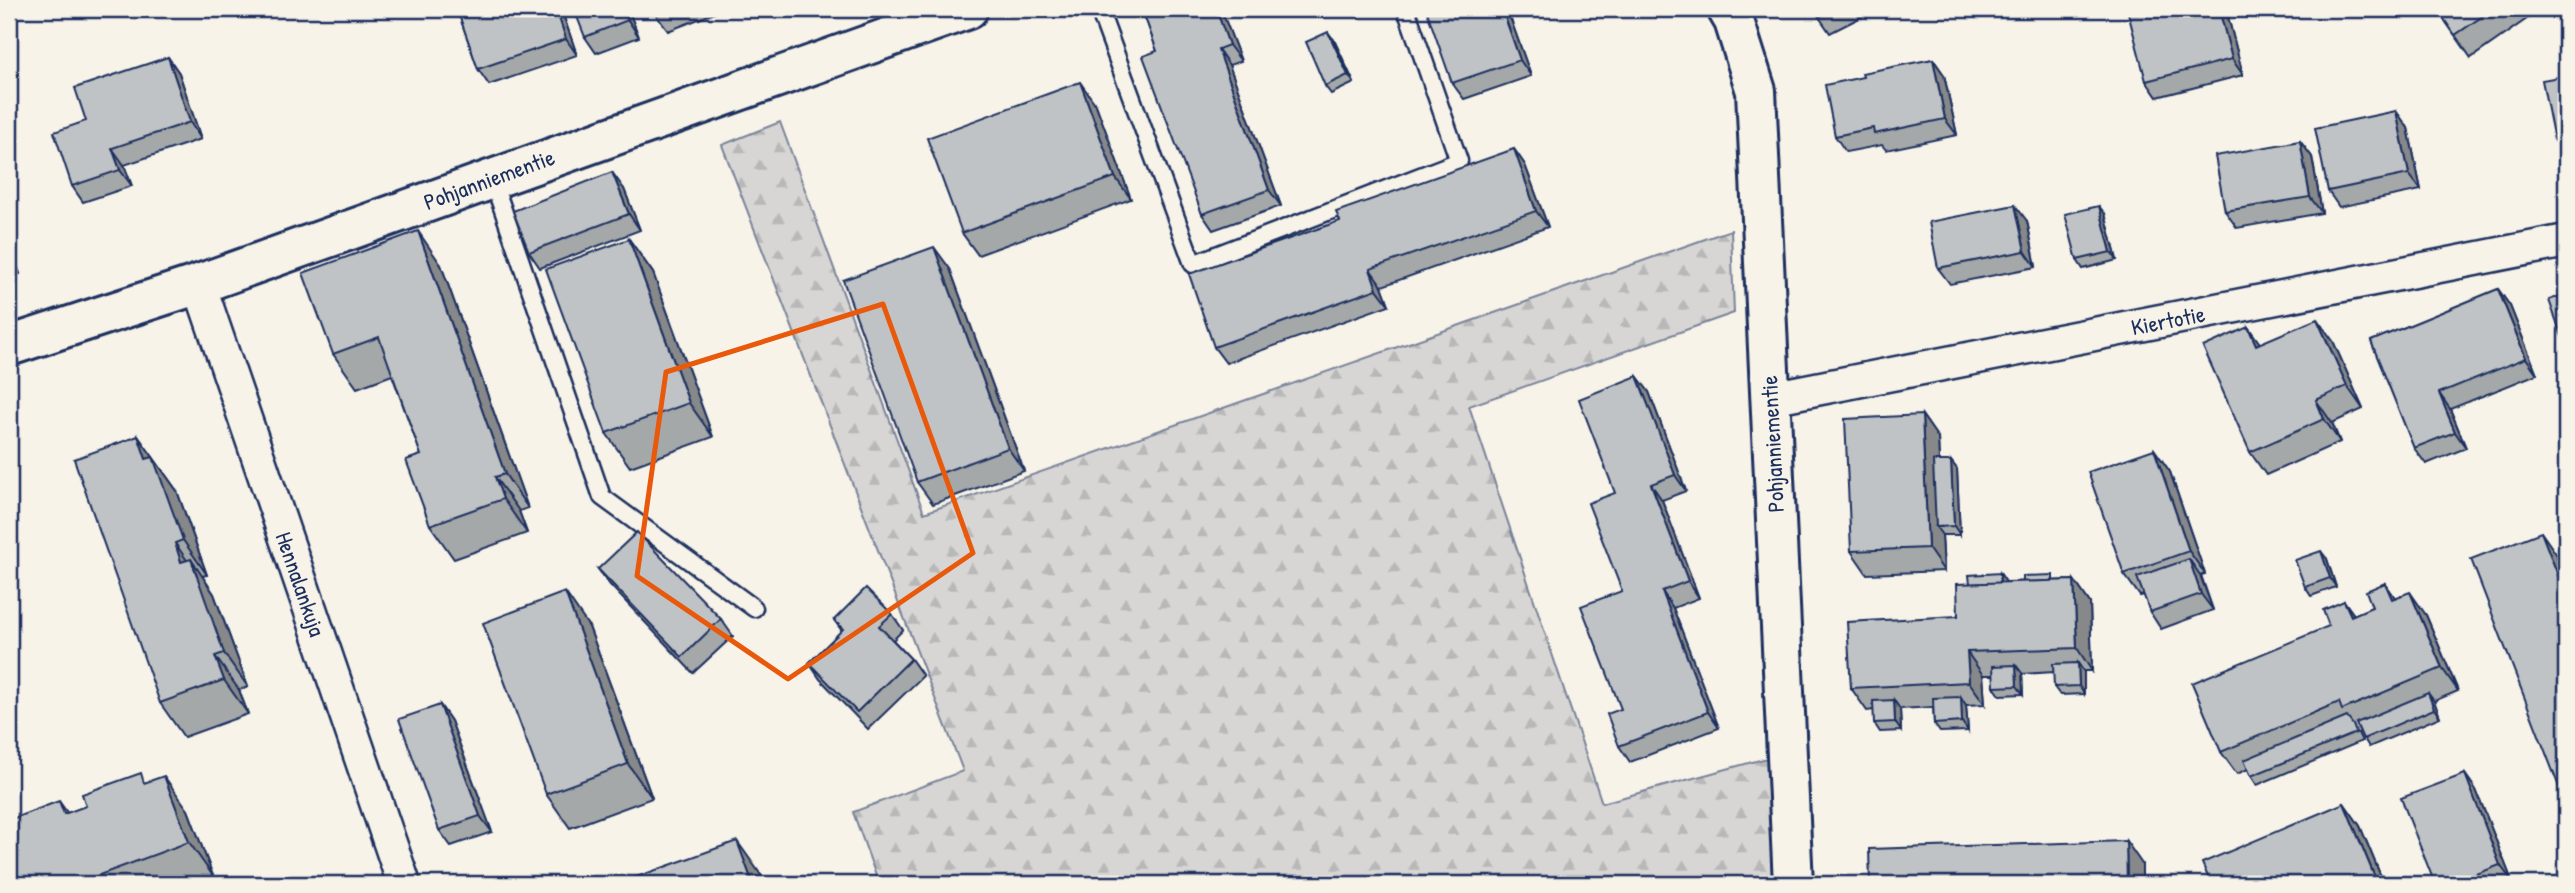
<svg xmlns="http://www.w3.org/2000/svg" width="2575" height="893" viewBox="0 0 2575 893" font-family="'Patrick Hand',sans-serif">
  <style>
    .forest { fill: url(#forest-firs); stroke: #798299; stroke-width: 2 }
    .lines { fill: none; stroke-linecap: round; stroke-linejoin: round }
    .service-casing { stroke: #1b2f5e; stroke-width: 21 }
    .minor-casing { stroke: #1b2f5e; stroke-width: 37 }
    .tertiary-casing { stroke: #1b2f5e; stroke-width: 44 }
    .service { stroke: #f7f3e8; stroke-width: 16 }
    .minor { stroke: #f7f3e8; stroke-width: 32 }
    .tertiary { stroke: #f7f3e8; stroke-width: 38 }
    .wall { fill: #a5a8a9; stroke: #1b2f5e; stroke-width: 2 }
    .shaded-wall { fill: #86888a; stroke: #1b2f5e; stroke-width: 2 }
    .building { fill: #c0c3c5; stroke: #1b2f5e; stroke-width: 2 }
    .marked { fill: none; stroke: #e8590c; stroke-width: 5; stroke-linejoin: round }
    .labels { text-anchor: middle; dominant-baseline: central; stroke-width: 5; stroke-linejoin: round; paint-order: stroke }
    .street-label { font-size: 23px; fill: #1b2f5e; stroke: #f7f3e8 }
  </style>
  <defs>
    <pattern id="forest-firs" width="22" height="20" patternUnits="userSpaceOnUse" patternTransform="scale(1.75)"><rect width="22" height="20" fill="#d7d6d4"/><path d="M5 1l3.5 6h-7zM16 11l3.5 6h-7z" fill="#b8b8b8"/></pattern>
  </defs>
  <rect width="100%" height="100%" fill="#f7f3e8"/>
  <filter id="ink" filterUnits="userSpaceOnUse"><feTurbulence type="fractalNoise" baseFrequency=".0143" numOctaves="2"/><feDisplacementMap in="SourceGraphic" scale="14" xChannelSelector="R" yChannelSelector="G"/><feConvolveMatrix kernelMatrix="1 2 1 2 8 2 1 2 1" color-interpolation-filters="sRGB"/></filter>
  <g filter="url(#ink)">
    <path class="forest" d="M780,122L924,513L1731,230L1734,313L1469,406L1602,803L1767,758L1773,884H879L853,812L963,771L722,145Z"/>
    <g class="lines">
      <defs>
        <g id="service">
          <path d="M1099,9L1193,264L1459,161L1406,9"/>
          <path d="M492,178L602,497L754,608"/>
        </g>
        <g id="minor">
          <path d="M199,284L404,884"/>
          <path d="M1770,398L2566,241"/>
        </g>
        <g id="tertiary">
          <path d="M1727,9L1734,21L1756,91L1793,884"/>
          <path d="M9,346L199,284L968,9"/>
        </g>
      </defs>
      <use href="#service" class="service-casing"/>
      <use href="#minor" class="minor-casing"/>
      <use href="#tertiary" class="tertiary-casing"/>
      <use href="#service" class="service"/>
      <use href="#minor" class="minor"/>
      <use href="#tertiary" class="tertiary"/>
    </g>
    <g class="wall">
      <path d="M457,9H561L577,55L489,85L478,69Z"/>
      <path d="M628,9L639,37L596,53L585,37Z"/>
      <path d="M654,9H715L717,12L668,31L656,15Z"/>
      <path d="M1142,9H1221L1241,61L1229,65L1281,206L1213,230L1202,214L1157,51Z"/>
      <path d="M1507,9L1531,76L1464,99L1452,83Z"/>
      <path d="M1814,9H1877L1830,33L1819,17Z"/>
      <path d="M2226,9L2243,75L2157,97L2146,81Z"/>
      <path d="M2437,9H2541L2471,58Z"/>
      <path d="M1334,40L1354,83L1331,94L1325,86Z"/>
      <path d="M168,57L179,73L201,139L124,165L132,186L83,202L72,186L86,121Z"/>
      <path d="M1933,59L1944,75L1957,135L1886,150L1882,145L1846,152L1835,136L1863,77Z"/>
      <path d="M2566,67V156H2565L2554,140Z"/>
      <path d="M1096,105L1131,199L978,255L962,233Z"/>
      <path d="M2396,111L2408,128L2421,190L2339,207L2328,191Z"/>
      <path d="M2300,141L2312,157L2322,213L2237,228L2225,211Z"/>
      <path d="M1514,149L1525,165L1548,227L1382,286L1389,305L1226,363L1214,347L1340,221Z"/>
      <path d="M624,189L640,230L540,268L529,252Z"/>
      <path d="M2105,214L2117,260L2083,269L2077,260Z"/>
      <path d="M2027,221L2036,267L1950,284L1938,268Z"/>
      <path d="M629,239L653,273L713,437L630,467L606,433Z"/>
      <path d="M9,244L20,274L9,278Z"/>
      <path d="M441,265L528,508L519,511L527,533L454,559L430,525L421,455L392,375L357,388L333,354Z"/>
      <path d="M950,269L1024,471L933,504L917,482Z"/>
      <path d="M2498,289L2510,306L2537,374L2450,409L2466,448L2426,464L2414,448L2371,341Z"/>
      <path d="M2248,327L2260,344L2333,341L2363,409L2332,423L2340,442L2266,475L2250,452Z"/>
      <path d="M1637,376L1649,392L1686,491L1662,500L1699,598L1673,608L1719,728L1630,762L1619,746L1621,709L1622,591L1615,493Z"/>
      <path d="M1922,415L1938,438L1939,461H1951L1957,469L1960,535H1942L1944,571L1867,574L1851,551Z"/>
      <path d="M138,436L177,491L207,575L202,576L214,594L248,687L239,690L248,714L184,737L160,703Z"/>
      <path d="M2154,449L2170,472L2205,574L2201,575L2213,610L2161,629L2150,612L2144,595L2140,596L2124,574Z"/>
      <path d="M2557,555L2566,578V797L2559,787Z"/>
      <path d="M2327,559L2336,587L2311,596L2305,587Z"/>
      <path d="M598,569L721,619L733,636L693,673L610,585Z"/>
      <path d="M2074,580L2090,603L2092,671H2083L2084,694L2060,695L2054,687V672L2022,674L2023,694L2000,695L1994,687V675H1983L1985,704L1966,705L1968,731L1940,732L1934,724L1933,707L1900,709L1901,731L1880,732L1874,723V710L1867,711L1851,688L2006,582Z"/>
      <path d="M2385,583L2395,598L2426,615L2458,691L2434,701L2440,717L2369,747L2360,732L2358,733L2362,741L2257,785L2251,776L2248,769L2237,774L2221,752L2329,626L2344,601L2354,615L2372,607Z"/>
      <path d="M892,614L903,630L893,640L911,659L923,676L868,729L820,679L809,663L842,631L834,620Z"/>
      <path d="M589,627L652,798L570,828L546,794Z"/>
      <path d="M440,705L451,721L492,832L451,846L439,830Z"/>
      <path d="M2465,774L2476,790L2512,881L2504,884H2435Z"/>
      <path d="M147,782L188,810L213,876L192,884H9L68,813Z"/>
      <path d="M2344,803L2360,826L2384,884H2211Z"/>
    </g>
    <g class="shaded-wall">
      <path d="M556,9H561L577,55L566,39Z"/>
      <path d="M623,9H628L639,37L628,20Z"/>
      <path d="M1216,9H1221L1241,61L1229,45Z"/>
      <path d="M1502,9H1507L1531,76L1520,60Z"/>
      <path d="M2219,9H2226L2243,75L2232,59Z"/>
      <path d="M1328,32L1334,40L1354,83L1348,75Z"/>
      <path d="M1218,49L1229,65L1281,206L1269,190Z"/>
      <path d="M168,57L179,73L201,139L190,122Z"/>
      <path d="M1933,59L1944,75L1957,135L1945,119Z"/>
      <path d="M1080,82L1096,105L1131,199L1115,177Z"/>
      <path d="M2396,111L2408,128L2421,190L2409,174Z"/>
      <path d="M2300,141L2312,157L2322,213L2310,197Z"/>
      <path d="M112,148L124,165L132,186L120,170Z"/>
      <path d="M1514,149L1525,165L1548,227L1536,211Z"/>
      <path d="M612,172L624,189L640,230L629,214Z"/>
      <path d="M2015,205L2027,221L2036,267L2025,251Z"/>
      <path d="M2099,206L2105,214L2117,260L2111,252Z"/>
      <path d="M418,231L441,265L528,508L505,474Z"/>
      <path d="M629,239L653,273L713,437L689,403Z"/>
      <path d="M9,244L20,274L9,258Z"/>
      <path d="M934,247L950,269L1024,471L1008,448Z"/>
      <path d="M1370,269L1382,286L1389,305L1377,289Z"/>
      <path d="M2498,289L2510,306L2537,374L2526,358Z"/>
      <path d="M2317,319L2333,341L2363,409L2347,386Z"/>
      <path d="M2248,327L2264,349L2256,345Z"/>
      <path d="M1637,376L1649,392L1686,491L1675,475Z"/>
      <path d="M2439,393L2450,409L2466,448L2455,432Z"/>
      <path d="M2316,400L2332,423L2340,442L2324,419Z"/>
      <path d="M1922,415L1938,438L1942,527H1936L1942,535L1944,571L1928,548Z"/>
      <path d="M138,436L177,491L207,575L183,540L146,459Z"/>
      <path d="M2154,449L2170,472L2205,574L2189,551Z"/>
      <path d="M1951,461L1957,469L1960,535L1954,526Z"/>
      <path d="M495,477L519,511L527,533L503,499Z"/>
      <path d="M1651,484L1662,500L1699,598L1688,581Z"/>
      <path d="M2541,532L2557,555L2566,578V596Z"/>
      <path d="M175,543L195,572L191,559L214,594L248,687L224,653L181,562Z"/>
      <path d="M2321,551L2327,559L2336,587L2330,578Z"/>
      <path d="M2189,559L2200,575L2213,610L2201,594Z"/>
      <path d="M2000,573L2006,582V606L2000,597Z"/>
      <path d="M2074,580L2090,603L2092,671L2077,648Z"/>
      <path d="M2385,583L2401,606L2392,599Z"/>
      <path d="M1662,591L1673,608L1719,728L1708,712Z"/>
      <path d="M565,592L589,627L652,798L628,764Z"/>
      <path d="M2410,592L2426,615L2458,691L2442,668Z"/>
      <path d="M2344,601L2360,623L2351,616Z"/>
      <path d="M1967,652L1983,675L1985,704L1969,682Z"/>
      <path d="M215,656L239,690L248,714L224,680Z"/>
      <path d="M2078,663L2084,672V694L2079,686Z"/>
      <path d="M2016,665L2022,673L2023,694L2017,686Z"/>
      <path d="M2428,693L2434,701L2440,717L2434,709Z"/>
      <path d="M1961,697L1966,705L1968,731L1962,722Z"/>
      <path d="M1894,700L1900,709L1901,731L1895,722Z"/>
      <path d="M440,705L451,721L492,832L480,816Z"/>
      <path d="M2465,774L2476,790L2512,881L2500,865Z"/>
      <path d="M164,776L188,810L213,876L189,842Z"/>
      <path d="M59,801L83,835L64,814Z"/>
      <path d="M2344,803L2360,826L2384,884H2379L2376,880Z"/>
      <path d="M737,841L761,875L765,884H753Z"/>
      <path d="M2126,841L2142,864V884H2127Z"/>
    </g>
    <g class="building">
      <path d="M457,9H556L566,39L478,69Z"/>
      <path d="M574,9H623L628,20L585,37Z"/>
      <path d="M654,9H672L656,15Z"/>
      <path d="M1142,9H1216L1229,45L1218,49L1269,190L1202,214L1143,56L1157,51Z"/>
      <path d="M1426,9H1502L1520,60L1452,83Z"/>
      <path d="M1814,9H1835L1819,17Z"/>
      <path d="M2127,9H2219L2232,59L2146,81Z"/>
      <path d="M2437,9H2493L2455,35Z"/>
      <path d="M1328,32L1348,75L1325,86L1306,42Z"/>
      <path d="M168,57L190,122L112,148L120,170L72,186L54,132L86,121L75,88Z"/>
      <path d="M1933,59L1945,119L1874,134L1873,128L1835,136L1825,85L1863,77L1862,73Z"/>
      <path d="M2563,67H2566V138L2554,140L2542,80L2565,76Z"/>
      <path d="M1080,82L1115,177L962,233L927,138Z"/>
      <path d="M2396,111L2409,174L2328,191L2315,128Z"/>
      <path d="M2300,141L2310,197L2225,211L2215,156Z"/>
      <path d="M1514,149L1536,211L1370,269L1377,289L1214,347L1189,274L1340,221L1336,212Z"/>
      <path d="M612,172L629,214L529,252L513,211Z"/>
      <path d="M2015,205L2025,251L1938,268L1929,222Z"/>
      <path d="M2099,206L2111,252L2077,260L2065,214Z"/>
      <path d="M418,231L505,474L495,477L503,499L430,525L406,460L421,455L379,337L333,354L303,273Z"/>
      <path d="M629,239L689,403L606,433L546,269Z"/>
      <path d="M934,247L1008,448L917,482L843,280Z"/>
      <path d="M2498,289L2526,358L2439,393L2455,432L2414,448L2371,341Z"/>
      <path d="M2566,294V348L2549,300Z"/>
      <path d="M2317,319L2347,386L2316,400L2324,419L2250,452L2203,347L2248,327L2256,345Z"/>
      <path d="M1637,376L1675,475L1651,484L1688,581L1662,591L1708,712L1619,746L1607,714L1621,709L1581,606L1622,591L1588,503L1615,493L1579,399Z"/>
      <path d="M1922,415L1928,548L1851,551L1845,419Z"/>
      <path d="M138,436L146,459L153,457L183,540L175,543L181,562L191,559L224,653L215,656L224,680L160,703L74,459Z"/>
      <path d="M2154,449L2189,551L2124,574L2088,472Z"/>
      <path d="M1933,461H1951L1954,526L1936,527Z"/>
      <path d="M637,532L721,619L682,657L598,569Z"/>
      <path d="M2541,532L2566,596V784L2559,787L2471,559Z"/>
      <path d="M2321,551L2330,578L2305,587L2295,560Z"/>
      <path d="M2189,559L2201,594L2150,612L2137,577Z"/>
      <path d="M2000,573V583L1970,584L1969,575Z"/>
      <path d="M2053,575V581L2023,582V576Z"/>
      <path d="M2074,580L2077,648L1967,652L1969,682L1851,688L1847,622L1958,616L1957,584Z"/>
      <path d="M2385,583L2392,599L2410,592L2442,668L2342,710L2339,702L2221,752L2192,683L2329,626L2323,610L2344,601L2351,616L2372,607L2366,591Z"/>
      <path d="M866,588L892,614L879,626L911,659L857,712L809,663L843,629L834,620Z"/>
      <path d="M565,592L628,764L546,794L483,623Z"/>
      <path d="M2078,663L2079,686L2054,687L2053,664Z"/>
      <path d="M2016,665L2017,686L1994,687L1993,666Z"/>
      <path d="M2428,693L2434,709L2363,739L2356,723Z"/>
      <path d="M1961,697L1962,722L1934,724L1933,698Z"/>
      <path d="M1894,700L1895,722L1874,723L1873,701Z"/>
      <path d="M440,705L480,816L439,830L399,719Z"/>
      <path d="M2347,717L2353,725L2356,733L2251,776L2244,760Z"/>
      <path d="M141,773L144,783L164,776L189,842L75,884H9V820L59,801L64,814L86,806L82,794Z"/>
      <path d="M2465,774L2500,865L2451,884H2435L2401,798Z"/>
      <path d="M2344,803L2376,880L2365,884H2211L2202,863Z"/>
      <path d="M737,841L753,884H617Z"/>
      <path d="M2126,841L2127,884H1870L1869,849Z"/>
    </g>
  </g>
  <path class="marked" d="M883,304L973,553L788,679L637,576L666,372Z"/>
  <g class="labels">
    <g class="street-label">
      <text transform="translate(489 179) rotate(-20)">Pohjanniementie</text>
      <text transform="translate(2168 320) rotate(-11)">Kiertotie</text>
      <text transform="translate(1772 444) rotate(-93)">Pohjanniementie</text>
      <text transform="translate(301 584) rotate(71)">Hennalankuja</text>
    </g>
  </g>
  <rect width="2575" height="893" fill="none" stroke="#f7f3e8" stroke-width="35"/>
  <rect x="18" y="18" width="2540" height="858" fill="none" stroke="#1b2f5e" stroke-width="2.5" filter="url(#ink)"/>
</svg>
